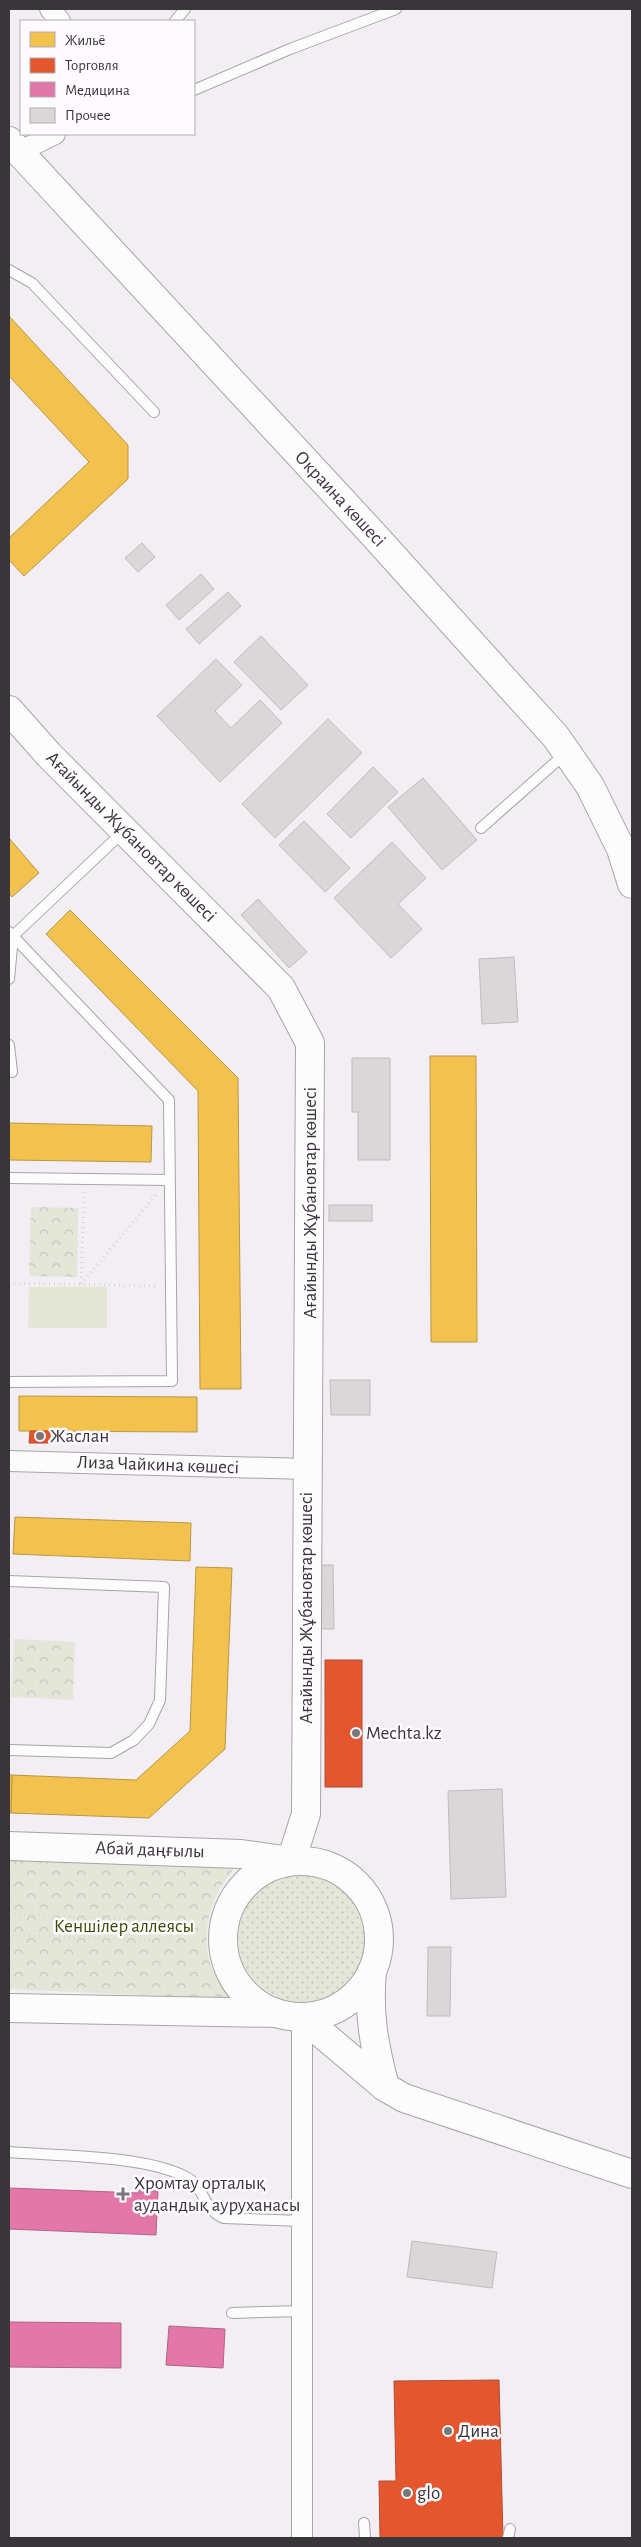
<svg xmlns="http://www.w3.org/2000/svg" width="641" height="2547" viewBox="0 0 641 2547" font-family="'Alegreya Sans',sans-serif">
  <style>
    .grass { fill: url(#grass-dots) }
    .park { fill: url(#park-crowns) }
    .pitch { fill: #e4e6d8 }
    .homes { fill: #f2c14e; stroke: #ba9748 }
    .shops { fill: #e4572e; stroke: #b14d32 }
    .health { fill: #e377a8; stroke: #b06487 }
    .building { fill: #dbd7d9; stroke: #c0bcbe }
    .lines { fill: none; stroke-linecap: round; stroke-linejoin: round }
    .lane-casing { stroke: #a7a4a7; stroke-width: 12 }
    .street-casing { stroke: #a7a4a7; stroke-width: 22 }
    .secondary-casing { stroke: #a7a4a7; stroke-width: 30 }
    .path { stroke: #d8d7d9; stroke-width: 3; stroke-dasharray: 1 4; stroke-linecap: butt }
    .lane { stroke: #fdfcfd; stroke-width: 10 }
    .street { stroke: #fdfcfd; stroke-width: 20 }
    .secondary { stroke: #fdfcfd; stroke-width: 28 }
    .poi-dot { fill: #7a767b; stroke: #fefbff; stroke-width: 2 }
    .labels { text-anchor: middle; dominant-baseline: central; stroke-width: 5; stroke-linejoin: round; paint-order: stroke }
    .street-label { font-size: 19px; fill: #39363a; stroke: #fefbff }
    .poi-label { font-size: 19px; fill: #39363a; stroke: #fefbff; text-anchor: start }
    .park-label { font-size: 19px; fill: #3e4a02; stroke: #fefbff }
  </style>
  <defs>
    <pattern id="grass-dots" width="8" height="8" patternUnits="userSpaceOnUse" patternTransform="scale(1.25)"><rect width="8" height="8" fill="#e4e6d8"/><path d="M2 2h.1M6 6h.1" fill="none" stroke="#c4c6ba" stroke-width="1.8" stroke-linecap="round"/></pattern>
    <pattern id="park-crowns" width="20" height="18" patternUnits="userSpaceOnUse" patternTransform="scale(1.25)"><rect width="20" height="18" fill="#e4e6d8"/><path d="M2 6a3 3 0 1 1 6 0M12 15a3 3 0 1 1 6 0" fill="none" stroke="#c4c6ba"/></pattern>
  </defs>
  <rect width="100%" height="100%" fill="#f2eef3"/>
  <circle class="grass" cx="302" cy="1938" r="64"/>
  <g class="park">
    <path d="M31,1207L78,1208L77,1277L29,1276Z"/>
    <path d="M14,1639L75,1642L73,1700L11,1697Z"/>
    <path d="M9,1855L240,1863C213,1888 199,1929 211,1966C215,1978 224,1989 232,1999L9,1989Z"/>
  </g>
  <path class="pitch" d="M29,1287H107V1328H28Z"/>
  <g class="homes">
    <path d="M9,316L128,445V479L24,576L9,560V538L89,462L9,376Z"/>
    <path d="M9,838L39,873L12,897L9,893Z"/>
    <path d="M70,910L238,1078L241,1389H200L198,1091L46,934Z"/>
    <path d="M430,1056H476L477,1342H431Z"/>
    <path d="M9,1123L152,1126L151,1162L9,1160Z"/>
    <path d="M19,1396L197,1397V1432L19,1431Z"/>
    <path d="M15,1517L191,1523L190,1561L13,1554Z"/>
    <path d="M196,1567L232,1568L225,1749L149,1818L11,1813L12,1775L136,1780L190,1731Z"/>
    <path d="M9,1775H12L11,1813H9Z"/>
  </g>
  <g class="shops">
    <path d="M30,1431H50V1443H29Z"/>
    <rect x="325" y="1660" width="37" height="127"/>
    <path d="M499,2380L503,2538H380L379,2481H396L394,2381Z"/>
  </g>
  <g class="health">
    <path d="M9,2188L139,2193V2190L158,2191L156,2235L9,2229Z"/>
    <path d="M9,2322L121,2323V2368L9,2367Z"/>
    <path d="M169,2326L225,2329L223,2368L166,2365Z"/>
  </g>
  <g class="building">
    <path d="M142,543L155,557L138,572L125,558Z"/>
    <path d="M201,574L214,589L179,620L166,605Z"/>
    <path d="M228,592L241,606L199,644L186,629Z"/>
    <path d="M261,636L308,685L281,710L234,662Z"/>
    <path d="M216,659L242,685L215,711L231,728L260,700L282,723L220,782L157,716Z"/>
    <path d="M328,719L362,753L275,838L242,804Z"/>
    <path d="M373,767L398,792L351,838L327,814Z"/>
    <path d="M423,778L477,840L442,870L388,807Z"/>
    <path d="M304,821L350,868L325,892L279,845Z"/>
    <path d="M392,842L426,878L398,904L422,929L391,958L334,898Z"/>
    <path d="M258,899L307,952L289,968L241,915Z"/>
    <path d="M514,957L518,1022L482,1024L479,959Z"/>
    <path d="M352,1058H390V1160H358V1112H352Z"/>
    <rect x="329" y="1205" width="43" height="16"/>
    <path d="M330,1380H370V1415H331Z"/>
    <path d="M317,1565H333L334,1629H317Z"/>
    <path d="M502,1789L506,1897L451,1899L448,1791Z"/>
    <path d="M428,1947H451L450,2016H427Z"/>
    <path d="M412,2241L497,2252L492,2288L407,2277Z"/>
  </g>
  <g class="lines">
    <defs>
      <g id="lane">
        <path d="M175,21L185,9"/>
        <path d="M194,90L290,49L396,9"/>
        <path d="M9,270L32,283L154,412"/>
        <path d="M481,828L566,753"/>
        <path d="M9,932L169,1100L172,1381L9,1382"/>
        <path d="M9,979L13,936L124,831"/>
        <path d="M9,1045L12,1072"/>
        <path d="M9,1178L169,1180"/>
        <path d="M9,1581L164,1587L160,1700L149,1724L134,1740L111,1753L9,1750"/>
        <path d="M9,2152C58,2156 144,2155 186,2177C204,2186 204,2211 224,2218L302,2221"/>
        <path d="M232,2313L302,2311"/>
        <path d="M364,2523L365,2538"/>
        <path d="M508,2538L510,2529"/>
      </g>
      <g id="street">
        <path d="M50,9L60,21"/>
        <path d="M19,152L55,134"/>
        <path d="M9,1461L307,1469"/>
        <path d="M302,2538V2017"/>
      </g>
      <g id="secondary">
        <path d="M9,141L372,533L556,737L590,786L621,849L632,884"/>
        <path d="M9,710L49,755L281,988L310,1043L306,1814L291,1861L241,1854L9,1846"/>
        <circle cx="301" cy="1939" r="78"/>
        <path d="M372,1971C368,2014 374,2045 385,2087"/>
        <path d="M9,2008L276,2013"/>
        <path d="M302,2017L385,2087L404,2098L632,2174"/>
      </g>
    </defs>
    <use href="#lane" class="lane-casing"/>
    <use href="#street" class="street-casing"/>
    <use href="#secondary" class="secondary-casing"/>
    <g class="path">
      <path d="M9,1283L158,1286"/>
      <path d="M81,1283L84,1192"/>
      <path d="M81,1284L156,1195"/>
      <path d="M9,1914L167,1921"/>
      <path d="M9,1935L171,1941"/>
    </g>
    <use href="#lane" class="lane"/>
    <use href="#street" class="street"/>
    <use href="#secondary" class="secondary"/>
  </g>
  <g class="poi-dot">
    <circle cx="40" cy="1436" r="5"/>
    <circle cx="356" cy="1733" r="5"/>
    <path d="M120.5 2186.5h5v5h5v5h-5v5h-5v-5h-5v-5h5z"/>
    <circle cx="448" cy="2431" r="5"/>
    <circle cx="407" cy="2493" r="5"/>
  </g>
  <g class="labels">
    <g class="street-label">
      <text transform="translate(340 499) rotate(47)">Окраина көшесі</text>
      <text transform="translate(131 837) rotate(45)">Ағайынды Жұбановтар көшесі</text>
      <text transform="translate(310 1203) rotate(-90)">Ағайынды Жұбановтар көшесі</text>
      <text transform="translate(158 1465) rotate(2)">Лиза Чайкина көшесі</text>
      <text transform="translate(306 1608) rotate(-90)">Ағайынды Жұбановтар көшесі</text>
      <text transform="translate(150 1850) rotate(2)">Абай даңғылы</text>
    </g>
    <g class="poi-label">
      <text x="50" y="1436">Жаслан</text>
      <text x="366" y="1733">Mechta.kz</text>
      <text x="134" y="2183">Хромтау орталық<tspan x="134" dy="22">аудандық ауруханасы</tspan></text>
      <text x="458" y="2431">Дина</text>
      <text x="417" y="2493">glo</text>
    </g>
    <g class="park-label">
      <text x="124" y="1926">Кеншілер аллеясы</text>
    </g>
  </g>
  <rect width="641" height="2547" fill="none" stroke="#39363a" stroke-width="20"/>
  <rect x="20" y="20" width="175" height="115" fill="#fefbff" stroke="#afacb0"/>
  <rect x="30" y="32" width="25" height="15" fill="#f2c14e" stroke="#afacb0"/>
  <text x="65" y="45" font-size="15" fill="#39363a">Жильё</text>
  <rect x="30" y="58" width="25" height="15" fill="#e4572e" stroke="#afacb0"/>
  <text x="65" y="70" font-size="15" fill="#39363a">Торговля</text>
  <rect x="30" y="82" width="25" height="15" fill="#e377a8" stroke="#afacb0"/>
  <text x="65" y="95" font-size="15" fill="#39363a">Медицина</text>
  <rect x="30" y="108" width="25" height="15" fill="#dbd7d9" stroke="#afacb0"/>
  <text x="65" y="120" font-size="15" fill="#39363a">Прочее</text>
</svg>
